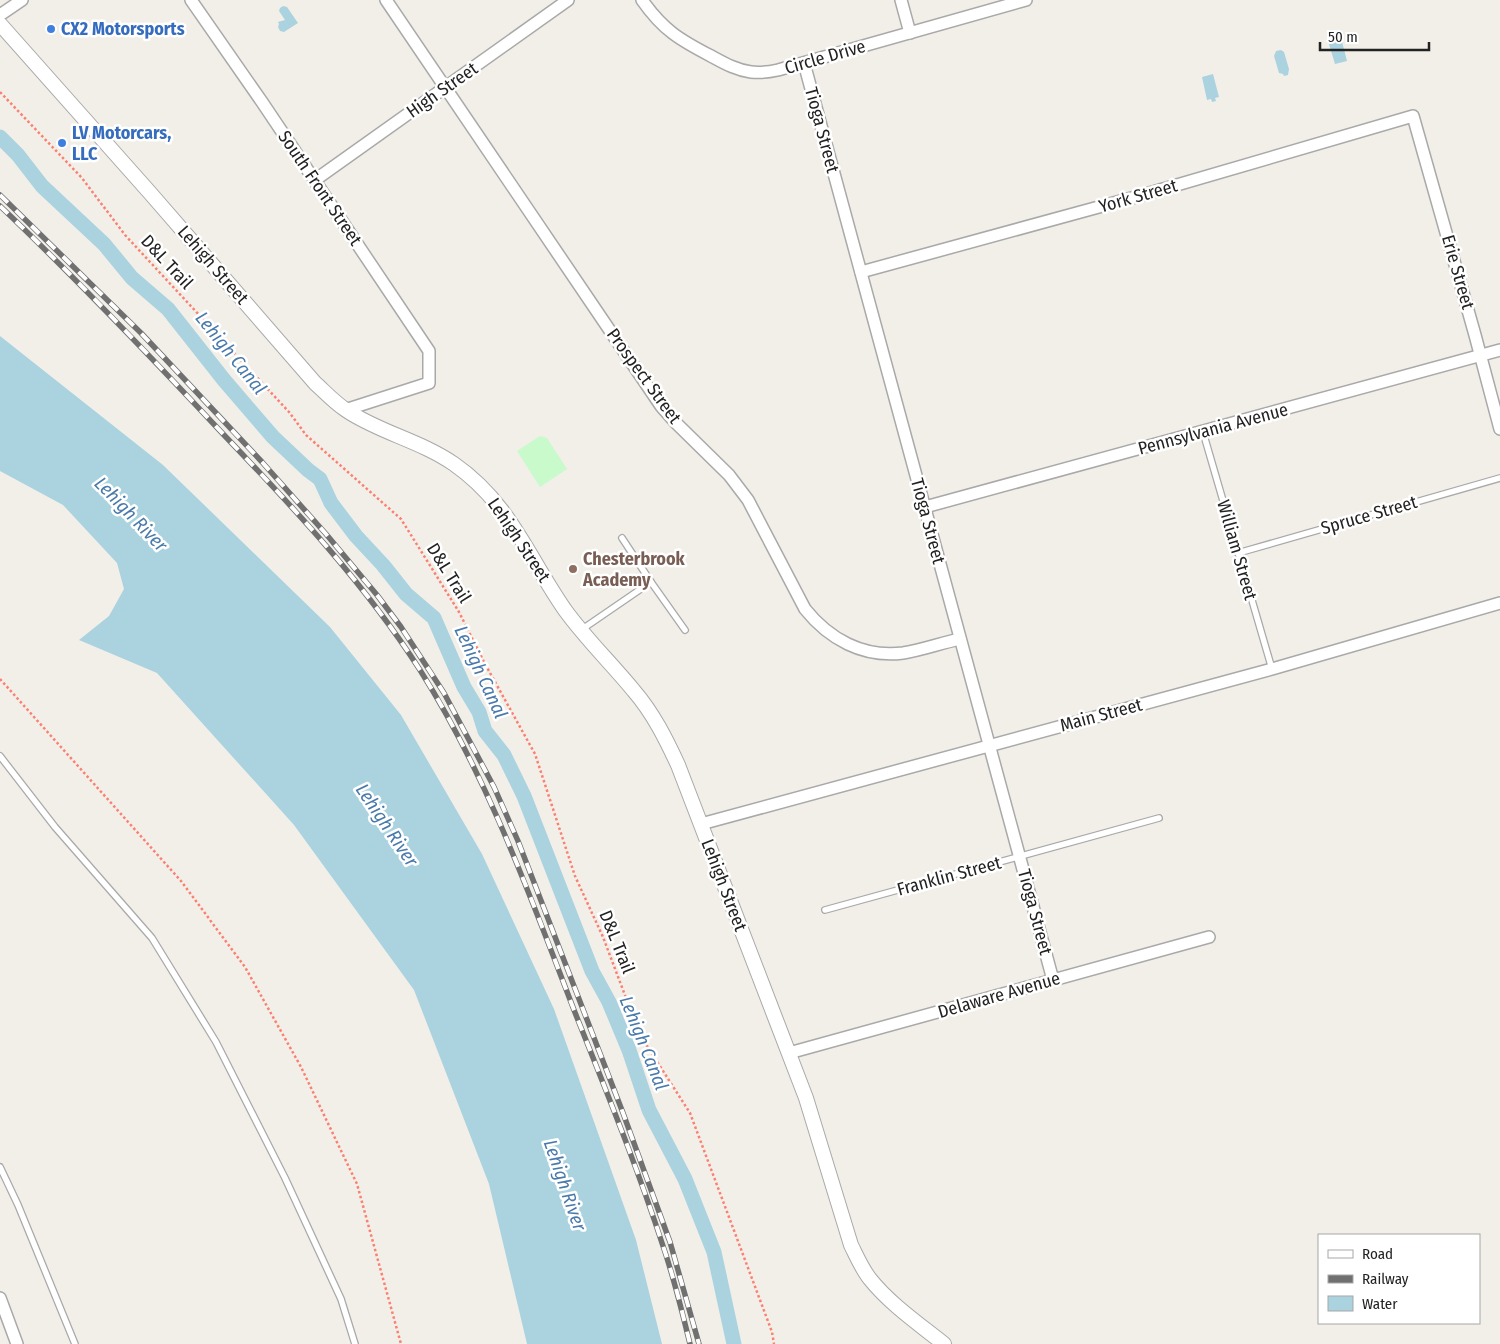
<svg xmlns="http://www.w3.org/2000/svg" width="1500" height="1344" viewBox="0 0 1500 1344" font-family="'Fira Sans Condensed',sans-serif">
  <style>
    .park { fill: #c8facc }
    .water { fill: #aad3df }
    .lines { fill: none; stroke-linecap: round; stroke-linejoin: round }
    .canal { stroke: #aad3df; stroke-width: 15 }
    .service-casing { stroke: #a9a9a9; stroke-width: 8 }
    .minor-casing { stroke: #a9a9a9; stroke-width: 14 }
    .tertiary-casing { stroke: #a9a9a9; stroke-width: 16 }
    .path { stroke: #fa8072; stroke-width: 2.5; stroke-dasharray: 2.5 2.5; stroke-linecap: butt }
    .service { stroke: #fff; stroke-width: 5.5 }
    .minor { stroke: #fff; stroke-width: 11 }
    .tertiary { stroke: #fff; stroke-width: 14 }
    .rail-casing { stroke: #707070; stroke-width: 5.5 }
    .rail { stroke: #fff; stroke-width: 4; stroke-dasharray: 11; stroke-linecap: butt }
    .shop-dot { fill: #3f7fe0; stroke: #fff; stroke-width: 2 }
    .education-dot { fill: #8d6e63; stroke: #fff; stroke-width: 2 }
    .labels { text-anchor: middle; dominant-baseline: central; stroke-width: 5; stroke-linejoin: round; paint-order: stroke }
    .shop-label { font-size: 18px; font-weight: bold; fill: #366cbe; stroke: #fff; text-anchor: start }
    .street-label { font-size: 18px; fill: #222; stroke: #fff }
    .education-label { font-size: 18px; font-weight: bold; fill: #785e54; stroke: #fff; text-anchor: start }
    .water-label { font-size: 19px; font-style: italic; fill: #4a7aab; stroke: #fff }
  </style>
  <rect width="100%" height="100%" fill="#f2efe9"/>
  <path class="park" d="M540,436L547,438L567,469L540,487L517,451Z"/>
  <g class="water">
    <path d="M283,6L287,7L298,23L284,32L280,31L278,27L279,24L278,22L285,20L279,11L280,8Z"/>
    <path d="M1341,38L1347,61L1335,64L1328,41Z"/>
    <path d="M1281,50L1284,52L1289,69L1288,75L1284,76L1283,74L1279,73L1274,56L1276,51Z"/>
    <path d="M1213,74L1219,97L1215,98L1216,101L1212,102L1211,99L1207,100L1202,77Z"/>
    <path d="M0,336L163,465L330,627L401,715L482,854L554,1009L636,1240L662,1344H527L489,1184L414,990L294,825L157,673L79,640L109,616L124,589L117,563L63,505L0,471Z"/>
  </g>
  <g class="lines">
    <path class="canal" d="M0,137L18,155L42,186L104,244L132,278L168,309L224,380L273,437L308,470L320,479L331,503L356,536L383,565L406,594L434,618L464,687L479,712L485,731L504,755L524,796L592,971L609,1002L629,1050L649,1110L685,1179L714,1252L734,1344"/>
    <defs>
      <g id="service">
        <path d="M1203,432L1272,669"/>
        <path d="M1238,553L1500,478"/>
        <path d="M651,582L685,630"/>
        <path d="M581,630L651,582L622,538"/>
        <path d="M0,756L55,827L152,938L216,1042L285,1178L341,1299L355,1344"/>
        <path d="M825,910L1159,818"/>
        <path d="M0,1167L18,1205L75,1344"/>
      </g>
      <g id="minor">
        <path d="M191,0L262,102L429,351V383L345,410"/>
        <path d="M386,0L661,406L676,423L729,475L748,500L805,609C829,639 863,658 903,653C922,650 941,643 960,639"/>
        <path d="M642,0C663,30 680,40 711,56C724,63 736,70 751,72C760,73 769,72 778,70L1026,0"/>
        <path d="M901,0L910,33"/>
        <path d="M0,15L22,0"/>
        <path d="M804,63L1053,980"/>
        <path d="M315,180L568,0"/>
        <path d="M861,272L1139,196L1413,116L1475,335L1500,429"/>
        <path d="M925,507L1500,350"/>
        <path d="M701,824L1272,669L1500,603"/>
        <path d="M789,1053L1209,937"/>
        <path d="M0,1298L17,1344"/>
      </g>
      <path id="tertiary" d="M0,24L151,194L315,383C325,392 334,402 346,410C378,432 421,441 454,464C510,503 528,557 565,610C586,639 612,664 634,691C653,713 666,739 678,765L806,1098L851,1245C857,1257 862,1269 870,1279C890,1304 919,1324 944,1344"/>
    </defs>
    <use href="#service" class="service-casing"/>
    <use href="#minor" class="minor-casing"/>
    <use href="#tertiary" class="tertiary-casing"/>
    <g class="path">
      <path d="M0,92L82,178L125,235L289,412L306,435L401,519L459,612L484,662L535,754L575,876L603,937L640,1035L690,1113L772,1332L774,1344"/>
      <path d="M0,679L181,881L245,967L301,1067L357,1184L401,1344"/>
    </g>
    <use href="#service" class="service"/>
    <use href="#minor" class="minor"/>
    <use href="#tertiary" class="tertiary"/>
    <defs>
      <g id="rail">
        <path d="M0,195L141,333L262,462L326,534L377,595L401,627L444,693L494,787L518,841L623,1113L670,1242L699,1344"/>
        <path d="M0,206C78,280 151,357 224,435C294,508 365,584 420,670C487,776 529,893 574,1010C605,1088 637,1166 663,1246C674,1278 682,1311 690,1344"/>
      </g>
    </defs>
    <use href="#rail" class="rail-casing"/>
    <use href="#rail" class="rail"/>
  </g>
  <g class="shop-dot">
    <circle cx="51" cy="29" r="5"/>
    <circle cx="62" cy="143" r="5"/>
  </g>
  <circle class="education-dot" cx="573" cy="569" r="5"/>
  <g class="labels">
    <g class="shop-label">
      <text x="61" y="29">CX2 Motorsports</text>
      <text x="72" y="133">LV Motorcars,<tspan x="72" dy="21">LLC</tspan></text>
    </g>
    <g class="street-label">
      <text transform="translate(825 57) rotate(-16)">Circle Drive</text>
      <text transform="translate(442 90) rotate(-35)">High Street</text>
      <text transform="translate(822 130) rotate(75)">Tioga Street</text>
      <text transform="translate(320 188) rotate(56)">South Front Street</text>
      <text transform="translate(1138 196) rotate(-16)">York Street</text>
      <text transform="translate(167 262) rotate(47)">D&amp;L Trail</text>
      <text transform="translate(213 265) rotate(49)">Lehigh Street</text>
      <text transform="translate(1458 272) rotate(74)">Erie Street</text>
      <text transform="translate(644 376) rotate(54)">Prospect Street</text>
      <text transform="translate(1213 429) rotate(-15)">Pennsylvania Avenue</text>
      <text transform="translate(1369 515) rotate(-16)">Spruce Street</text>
      <text transform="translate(928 521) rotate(75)">Tioga Street</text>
      <text transform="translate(519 540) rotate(56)">Lehigh Street</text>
      <text transform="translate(1237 550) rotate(74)">William Street</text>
      <text transform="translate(449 573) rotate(58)">D&amp;L Trail</text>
      <text transform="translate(1101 715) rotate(-15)">Main Street</text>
      <text transform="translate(949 876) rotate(-15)">Franklin Street</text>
      <text transform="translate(724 885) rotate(69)">Lehigh Street</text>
      <text transform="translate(1035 912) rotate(75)">Tioga Street</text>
      <text transform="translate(617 942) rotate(68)">D&amp;L Trail</text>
      <text transform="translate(999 995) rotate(-16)">Delaware Avenue</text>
    </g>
    <g class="education-label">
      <text x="583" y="559">Chesterbrook<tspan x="583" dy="21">Academy</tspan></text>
    </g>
    <g class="water-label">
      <text transform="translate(231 353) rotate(51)">Lehigh Canal</text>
      <text transform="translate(131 514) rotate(46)">Lehigh River</text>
      <text transform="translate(481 672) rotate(65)">Lehigh Canal</text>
      <text transform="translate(387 825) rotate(56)">Lehigh River</text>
      <text transform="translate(644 1043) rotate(68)">Lehigh Canal</text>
      <text transform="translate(565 1185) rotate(71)">Lehigh River</text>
    </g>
  </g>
  <rect x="1318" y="1234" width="162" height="90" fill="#ffffff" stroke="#a7a7a7"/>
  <rect x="1328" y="1250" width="25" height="8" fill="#ffffff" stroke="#a7a7a7"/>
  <text x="1362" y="1259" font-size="15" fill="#222222">Road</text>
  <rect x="1328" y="1275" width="25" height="8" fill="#707070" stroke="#a7a7a7"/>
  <text x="1362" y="1284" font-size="15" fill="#222222">Railway</text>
  <rect x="1328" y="1296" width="25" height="15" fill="#aad3df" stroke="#a7a7a7"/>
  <text x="1362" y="1309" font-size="15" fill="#222222">Water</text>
  <path d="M1320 42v8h109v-8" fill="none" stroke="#222222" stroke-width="2.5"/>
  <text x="1328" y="42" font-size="15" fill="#222222" stroke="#ffffff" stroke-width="4" paint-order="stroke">50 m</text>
</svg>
